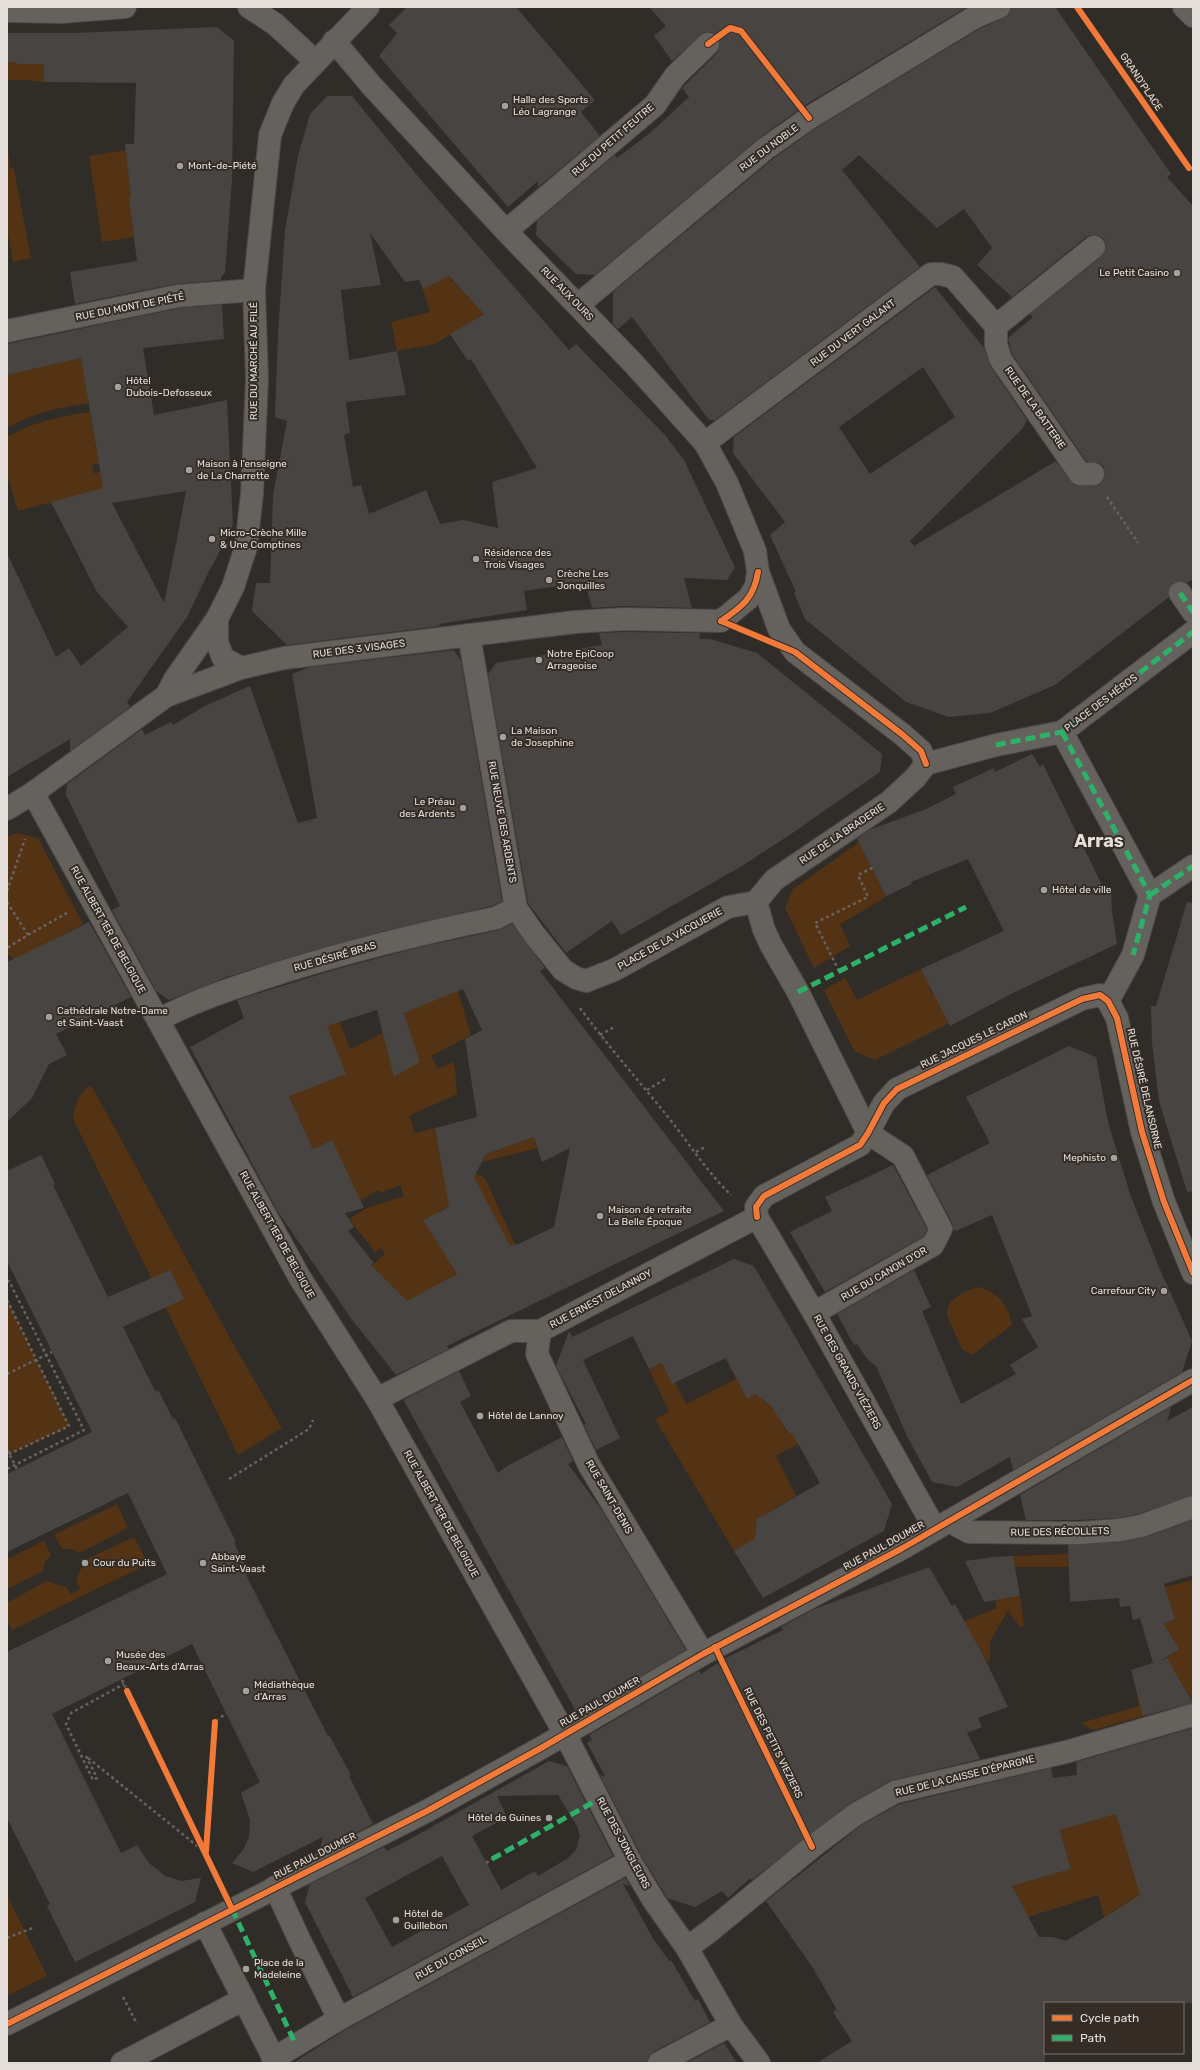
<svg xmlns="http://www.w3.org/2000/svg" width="1200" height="2070" viewBox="0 0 1200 2070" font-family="Rubik,sans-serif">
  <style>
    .green { fill: #533313 }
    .building { fill: #484441; fill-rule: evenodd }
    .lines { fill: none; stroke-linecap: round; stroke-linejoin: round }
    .minor-casing { stroke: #4c4946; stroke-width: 24 }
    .path { stroke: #676360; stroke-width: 2.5; stroke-dasharray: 3 3; stroke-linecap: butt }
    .minor { stroke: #65625e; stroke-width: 22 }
    .quiet { stroke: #2db169; stroke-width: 5; stroke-dasharray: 10 5; stroke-linecap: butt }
    .cycleway-casing { stroke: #342c25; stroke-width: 8 }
    .cycleway { stroke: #f17a3a; stroke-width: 6 }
    .poi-dot { fill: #a4a09b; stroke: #342c25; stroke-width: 1.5 }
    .labels { text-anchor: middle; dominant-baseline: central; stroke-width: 4; stroke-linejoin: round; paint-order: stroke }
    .street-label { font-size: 10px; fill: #e3ded9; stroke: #342c25 }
    .poi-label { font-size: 10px; fill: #e3ded9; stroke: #342c25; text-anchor: start }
    .town-label { font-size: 18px; font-weight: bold; fill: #e3ded9; stroke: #342c25 }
  </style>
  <rect width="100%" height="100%" fill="#302c28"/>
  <g class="green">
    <path d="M7,62H17V64H44V82L31,81L29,80H7Z"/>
    <path d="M7,145L11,169H14L31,258L13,262L7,228Z"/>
    <path d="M126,150L131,197L129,198L134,237L102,242L89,156Z"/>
    <path d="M448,276L472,301L494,307L435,344L397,351L391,322L430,312L423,289Z"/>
    <path d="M81,358L89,403C56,408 37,412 7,428V375Z"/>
    <path d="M90,412L99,464L92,465L94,474L137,459L158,495L97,490L18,511L7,474V437C33,422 61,416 90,412Z"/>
    <path d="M17,833L38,838L83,924L14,959L7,954V837Z"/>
    <path d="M859,842L886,897L840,924L850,946L814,968L785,908L793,889Z"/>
    <path d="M921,969L931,986L929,987L932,993L935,992L948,1024L875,1060L855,1052L824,990L845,978L857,1000Z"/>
    <path d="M458,991L471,1035L431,1056L438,1069L452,1062L455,1067L457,1094L409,1116L410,1118L415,1133L435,1128L445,1181L476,1174L485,1178L515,1244L510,1246L474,1197L446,1208L423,1220L457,1274L442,1282L446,1290L405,1311L395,1298L397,1291L394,1288H388L371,1266L385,1254L381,1248L375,1252L349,1219L367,1208L404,1196L400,1185L381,1193L379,1190L355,1203L332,1140L313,1149L289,1096L325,1022L339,1020L350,1049L383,1033L395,1076L419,1062L402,1006Z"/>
    <path d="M91,1085L235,1347L282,1428L238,1455L73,1119C75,1104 78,1094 91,1085Z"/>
    <path d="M534,1137L537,1148L482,1162L486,1154Z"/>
    <path d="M978,1287C998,1292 1008,1305 1012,1325L972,1355L962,1349L947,1316C945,1299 965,1291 978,1287Z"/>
    <path d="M7,1300L69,1426L7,1455Z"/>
    <path d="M722,1352L767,1376L742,1390L747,1399L761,1390L763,1401L767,1404L774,1401L781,1412L779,1419L788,1434L796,1431L798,1444L776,1456L796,1496L757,1519L756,1529L761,1535L734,1551L655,1419L669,1412L649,1369L662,1363L672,1383L675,1382L686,1404L736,1379Z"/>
    <path d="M117,1504L128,1528L79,1553L71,1549H62L54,1535Z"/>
    <path d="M134,1537L148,1564L12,1630L7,1621V1603L46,1581L66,1587L71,1594L80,1589L76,1580L85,1560Z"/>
    <path d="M44,1541L51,1555L45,1562L43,1571L7,1589V1559Z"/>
    <path d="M1068,1554L1069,1567H1015L1013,1556Z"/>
    <path d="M1193,1580V1702L1166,1657L1179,1649L1164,1624L1175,1619L1165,1587Z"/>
    <path d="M1020,1596L1024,1625L1020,1627L1008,1611L990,1641V1660L987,1662L964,1621L997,1608L995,1600Z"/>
    <path d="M1137,1695L1165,1710L1093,1730L1081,1723L1139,1706Z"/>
    <path d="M1122,1812L1193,1853L1132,1902L1131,1900L1104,1917L1098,1895L1028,1917L1012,1886L1071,1869L1060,1830Z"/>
    <path d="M7,1895L47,1976L7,1996Z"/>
  </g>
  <g class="building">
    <path d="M407,7H516L595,100L581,112L600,136L538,187V181L508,207L379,56L397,33L389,25Z"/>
    <path d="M649,7H967L802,107L758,139L595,275L576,274L536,235L537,221L615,155L617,158L651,132L689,97L682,88L717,53L720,47V41L717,35L711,32H705L672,61L654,36L666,26Z"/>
    <path d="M1011,7H1055L1171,174L1167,177L1193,206V579L1187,583L1179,581L1173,583L1169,588V597L1055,685L990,713L949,717L906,702L805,619L794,593L796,592L770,535L785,522L733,453L734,437L935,287L984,348L991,367L1027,420L1022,429L910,541L914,546L1056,461L1074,485L1080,486L1099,485L1104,480L1105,474L1104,467L1099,463L1087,462L1012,354L1008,338L1033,317L1030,314L1102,256L1105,252L1106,245L1104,239L1098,235H1092L1086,237L1012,297L977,265L992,248L964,209L937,228L859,155L842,170L920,267L715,420H709L632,317L618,329L613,324V292L773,159L816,128L981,28L1004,18L1009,14ZM923,367L955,417L870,474L839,427Z"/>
    <path d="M217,27L234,41L232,180L225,273L221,277V280L175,284L75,304L70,272L137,261L129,198L131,197L125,144H134L136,83L44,82V64H16L17,62H7V33H74Z"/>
    <path d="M327,96H352L421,180L569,350L576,344L665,435L684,460L735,567L727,580L684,578L692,608L624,606L592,608L585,582L524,591L527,610L439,624L440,626L287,645L252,611L256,583H270L273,495L287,421L275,417L278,334L285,230L298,156L310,114ZM370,233L405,282L419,280L423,289L449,276L484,314L450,334L468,361L471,359L537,468L492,482L498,528L463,520L440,524L426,490L369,514L361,485L353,487L344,435L350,433L346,402L406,395L397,351L349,360L341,290L381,285Z"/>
    <path d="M222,305L224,339L143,348L154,415L227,400L233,525L210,570L209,569V571L187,617L127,702L130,707L70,751V739L7,777V553L56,657L69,648L81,666L128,627L97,592L51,502L103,488L81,358L7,375V344L180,308ZM186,491L177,539L164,603L112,503Z"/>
    <path d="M624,632L699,633L700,639H710L757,653L882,754L880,772L794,832L742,866L621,935L612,921L566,953L528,903L488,674L496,663L602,645L599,633Z"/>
    <path d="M454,650L461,661L502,901L492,906L383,931L300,954L227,977L169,1000L156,991L112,910L120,906L66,795L67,784L142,729L145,735L171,722L173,725L205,706L250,686L298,823L317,818L292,674L310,667Z"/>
    <path d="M1032,754L1040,767L1043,764L1105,891L1111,889L1112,912L1117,944L1015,992L950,1026L921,969L1004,931L968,859L911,882L912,884L886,896L857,839L869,830L926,809L956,794L953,787L994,768L995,772Z"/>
    <path d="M1187,902L1193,903V1191L1187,1192L1159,1101L1152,1043L1151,1006H1156Z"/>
    <path d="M89,922L131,997L56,1034L67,1055L49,1064L32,1098L7,1122V962Z"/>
    <path d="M512,924L545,968L540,971L724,1211L447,1346L449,1349L396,1375L353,1321L278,1212L190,1047L244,1018L237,1000L334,970L416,948L499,930ZM463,989L482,1030L465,1039L477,1117L435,1128L449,1207L423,1220L457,1274L407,1301L371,1265L374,1263L348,1231L354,1227L345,1213L364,1208L332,1140L313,1149L289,1096L346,1074L327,1026L377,1010L394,1077L420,1062L404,1013ZM534,1137L542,1162L570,1148L554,1227L516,1245L515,1244L510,1246L474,1177L486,1154Z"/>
    <path d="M1069,1046L1096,1057L1108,1122L1130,1194L1158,1265L1192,1341L1182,1372L1013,1470L1010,1457L957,1487L932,1482L907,1436L876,1366L867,1359L857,1344L854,1345L837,1314L914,1270L931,1307L922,1311L961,1404L1016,1374L1010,1365L1038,1347L1022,1319L1032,1316L992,1215L956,1231L953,1230L952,1223L927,1175L990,1143L966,1097Z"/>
    <path d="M41,1155L55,1184L53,1185L108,1297L170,1270L184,1299L123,1327L155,1391L158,1390L173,1419L175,1418L236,1542L234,1543L249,1573L246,1575L328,1736L329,1735L351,1775L349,1776L373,1824L319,1852L323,1837L253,1872L232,1863L243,1850L249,1837L250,1820L241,1793L260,1782L192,1644L52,1714L121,1853L137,1845L149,1863L165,1876L181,1881L201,1878L195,1902L75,1962L47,1906L50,1904L7,1818V1652L167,1574L128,1493L7,1552V1474L92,1432L7,1261V1171Z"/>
    <path d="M893,1165L927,1229L924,1236L825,1292L790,1232L832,1211L825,1197Z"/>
    <path d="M734,1259L754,1266L892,1504L884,1531L763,1598L734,1551L755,1538L757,1519L820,1483L792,1433L789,1434L772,1407L755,1394L747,1399L726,1358L672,1384L662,1363L649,1369L633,1336L583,1360L620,1438L596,1450L584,1425L586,1424L556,1366L569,1331L572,1337Z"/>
    <path d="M459,1371L471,1396L460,1402L498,1473L507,1466L562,1437L573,1461L568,1464L601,1509L686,1650L577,1713L404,1401L405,1399Z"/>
    <path d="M1171,1407L1167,1421L1193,1407V1495L1138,1514L1118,1518L1079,1520H1026L1020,1495Z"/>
    <path d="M1193,1520V1575L1164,1584L1175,1619L1164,1624L1179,1649L1160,1661L1167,1658L1193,1703L1143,1716L1131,1670L1153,1663L1140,1618L1133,1620L1130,1606L1120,1607L1119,1598L1070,1602L1068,1545L1121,1542L1143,1538Z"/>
    <path d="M1013,1556L1020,1596L984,1602L965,1561L993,1557Z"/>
    <path d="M929,1567L952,1606L955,1604L984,1657L1008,1707L978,1718L982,1727L967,1733L980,1759L889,1781L849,1804L752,1880L750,1878L748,1880L728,1898L722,1891L695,1907L667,1898L641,1855L600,1775L605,1776L587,1743L592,1740L589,1735L699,1671L701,1674L724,1659L783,1630L781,1627L814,1609Z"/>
    <path d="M1193,1728V2003H1045V2063H817L852,2041L833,2012L837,2010L813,1968L766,1901L863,1824L900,1804L1051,1768L1053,1778L1077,1775L1076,1762ZM1116,1814L1140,1895L1066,1941L1053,1937H1039L1012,1886L1071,1869L1060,1830Z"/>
    <path d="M549,1761L567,1766L613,1856L353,1997L305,1902L310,1884L384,1847L387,1851L412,1838ZM558,1795L577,1826L580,1835L576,1850L568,1858L538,1876L535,1871L501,1890L472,1836L507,1817L497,1796ZM442,1856L469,1905L392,1947L365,1898Z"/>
    <path d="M625,1878L630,1886L623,1884L654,1940L670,1962L671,1960L695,2001L698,1999L710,2022L653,2052L648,2057L647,2063H293L345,2030Z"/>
    <path d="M724,2043L737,2063H686Z"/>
  </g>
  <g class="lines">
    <defs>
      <g id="minor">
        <path d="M249,7L275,24L315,61"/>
        <path d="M1184,7L1193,16"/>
        <path d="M7,11L61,12L125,7"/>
        <path d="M334,41L371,85L506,231L633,363L705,443L727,483L755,551L758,572L779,629L795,652L903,735L921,751L926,764"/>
        <path d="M506,231L655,105L675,76L708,44"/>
        <path d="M578,305L765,149L809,118L975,17L999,7"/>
        <path d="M996,326V345L1001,360L1080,474H1093"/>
        <path d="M996,326L1094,247"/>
        <path d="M7,331L178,296L254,290"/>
        <path d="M705,443L931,274H941L953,277L996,326"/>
        <path d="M1180,593L1193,612"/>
        <path d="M217,619V642L223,658L241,668"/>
        <path d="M469,635L516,908L534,934L563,970L576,978L586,981L614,970L728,907L756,902"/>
        <path d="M166,696L175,679L217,619L233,587L246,547L252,494L257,379L254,290L270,135L283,103L294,85L368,7"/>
        <path d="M1062,732L1150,895L1133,955L1108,1001"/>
        <path d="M926,764L996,745L1062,732L1193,632"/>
        <path d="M33,793L300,1278L377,1399L565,1734L630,1861L654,1901L687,1948L731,2025L759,2063"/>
        <path d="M7,809L33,793L166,696L241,668L284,658L575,622L624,619L721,621L749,598L756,586L758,572"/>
        <path d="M1150,895L1193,866"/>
        <path d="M756,902L764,930L771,945L798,992L868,1133L903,1156L941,1229L933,1245L814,1313"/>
        <path d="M756,902L774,880L889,802L915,778L926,764"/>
        <path d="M158,1020C195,1000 236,987 276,974C349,951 422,933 496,918L516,908"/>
        <path d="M540,1331L537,1354L589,1465L703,1654"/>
        <path d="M377,1399L511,1331H540L757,1217"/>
        <path d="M949,1521L969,1532L1079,1533L1120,1530L1141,1526L1193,1507"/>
        <path d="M935,1529L814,1313L757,1217L756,1207L764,1196L860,1145L868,1133L884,1103L897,1089L1082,999L1100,995L1108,1001L1117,1018L1142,1132L1164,1202L1193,1273"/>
        <path d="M275,1887L300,1941L339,2019"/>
        <path d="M205,1923L276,2063"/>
        <path d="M687,1948L710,1931L812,1847L856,1814L895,1792L1066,1752L1193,1715"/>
        <path d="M7,2024L427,1811L541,1748L703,1654L901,1549L1193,1380"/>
        <path d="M273,2059L339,2019L630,1861"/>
        <path d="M122,2063L244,1999"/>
        <path d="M659,2063L731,2025"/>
      </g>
    </defs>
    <use href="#minor" class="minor-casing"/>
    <g class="path">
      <path d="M1077,7L1189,168"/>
      <path d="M731,28L741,31L792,96"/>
      <path d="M1107,497L1138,543"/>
      <path d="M7,891L25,839"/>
      <path d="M7,902L28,935L7,948"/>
      <path d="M28,935L67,913"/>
      <path d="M839,971L815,923L868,897L858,875L874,867"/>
      <path d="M580,1008C608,1046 639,1081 668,1117C689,1143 707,1172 731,1195"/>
      <path d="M600,1035L616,1026"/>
      <path d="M647,1090L667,1078"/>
      <path d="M696,1152L705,1147"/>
      <path d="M7,1282L9,1281L84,1430L7,1469"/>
      <path d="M7,1300L69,1426L7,1455"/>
      <path d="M7,1374L52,1352"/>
      <path d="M7,1450L17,1469"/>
      <path d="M229,1479L309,1429L313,1420"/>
      <path d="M727,1671L800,1821"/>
      <path d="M122,1680L206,1853"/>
      <path d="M86,1756L97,1778L93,1780L66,1724L71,1713L124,1684"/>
      <path d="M88,1758L206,1853"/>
      <path d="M206,1852L215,1722L226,1713"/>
      <path d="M486,1863L492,1859"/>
      <path d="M219,1879L221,1884"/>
      <path d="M7,1938L35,1927"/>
      <path d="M123,1997L137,2024"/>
    </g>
    <use href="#minor" class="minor"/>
    <g class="quiet">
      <path d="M1180,593L1193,612"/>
      <path d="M1062,732L1150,895L1133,955"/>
      <path d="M996,745L1062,732L1193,632"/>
      <path d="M1150,895L1193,866"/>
      <path d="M798,992L966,907"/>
      <path d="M492,1859L599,1799"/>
      <path d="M232,1909L296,2045"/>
    </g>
    <defs>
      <g id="cycleway">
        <path d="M1077,7L1189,168"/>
        <path d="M708,44L730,28L741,31L809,118"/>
        <path d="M721,621L795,652L903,735L921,751L926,764"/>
        <path d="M721,621C742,607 754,598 758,572"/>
        <path d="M757,1217L756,1207L764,1196L860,1145L868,1133L884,1103L897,1089L1082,999L1100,995L1108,1001L1117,1018L1142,1132L1164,1202L1193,1273"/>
        <path d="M715,1647L812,1847"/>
        <path d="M127,1691L232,1909"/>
        <path d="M206,1851L215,1722"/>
        <path d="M7,2024L427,1811L541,1748L703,1654L901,1549L1193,1380"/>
      </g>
    </defs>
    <use href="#cycleway" class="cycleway-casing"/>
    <use href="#cycleway" class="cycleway"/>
  </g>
  <g class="poi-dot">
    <circle cx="505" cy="106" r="4"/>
    <circle cx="180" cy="166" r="4"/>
    <circle cx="1177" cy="273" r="4"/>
    <circle cx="118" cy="387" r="4"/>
    <circle cx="189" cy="470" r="4"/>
    <circle cx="212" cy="539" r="4"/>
    <circle cx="476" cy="559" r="4"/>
    <circle cx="549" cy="580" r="4"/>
    <circle cx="539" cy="660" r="4"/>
    <circle cx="503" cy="737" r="4"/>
    <circle cx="463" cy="808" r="4"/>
    <circle cx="1044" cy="890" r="4"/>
    <circle cx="49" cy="1017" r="4"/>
    <circle cx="1114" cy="1158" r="4"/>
    <circle cx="600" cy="1216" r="4"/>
    <circle cx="1164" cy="1291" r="4"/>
    <circle cx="480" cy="1416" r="4"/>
    <circle cx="85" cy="1563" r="4"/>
    <circle cx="203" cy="1563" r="4"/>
    <circle cx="108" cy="1661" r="4"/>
    <circle cx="246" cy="1691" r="4"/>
    <circle cx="549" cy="1818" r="4"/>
    <circle cx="396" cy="1920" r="4"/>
    <circle cx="246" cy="1969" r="4"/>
  </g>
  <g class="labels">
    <g class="street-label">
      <text transform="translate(1141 82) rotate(56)">GRAND'PLACE</text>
      <text transform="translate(613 140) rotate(-41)">RUE DU PETIT FEUTRE</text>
      <text transform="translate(769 148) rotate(-37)">RUE DU NOBLE</text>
      <text transform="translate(567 294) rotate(46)">RUE AUX OURS</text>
      <text transform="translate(130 307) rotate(-11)">RUE DU MONT DE PIÉTÉ</text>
      <text transform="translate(853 333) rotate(-37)">RUE DU VERT GALANT</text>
      <text transform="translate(254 361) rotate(-90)">RUE DU MARCHÉ AU FILÉ</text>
      <text transform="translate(1035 408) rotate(55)">RUE DE LA BATTERIE</text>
      <text transform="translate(359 649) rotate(-7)">RUE DES 3 VISAGES</text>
      <text transform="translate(1101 703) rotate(-37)">PLACE DES HÉROS</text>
      <text transform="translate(502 822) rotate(80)">RUE NEUVE DES ARDENTS</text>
      <text transform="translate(842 834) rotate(-34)">RUE DE LA BRADERIE</text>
      <text transform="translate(108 930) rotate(61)">RUE ALBERT 1ER DE BELGIQUE</text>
      <text transform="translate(670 939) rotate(-29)">PLACE DE LA VACQUERIE</text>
      <text transform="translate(335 957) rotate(-16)">RUE DÉSIRÉ BRAS</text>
      <text transform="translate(974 1040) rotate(-26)">RUE JACQUES LE CARON</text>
      <text transform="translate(1144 1089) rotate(77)">RUE DÉSIRÉ DELANSORNE</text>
      <text transform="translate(277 1235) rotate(61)">RUE ALBERT 1ER DE BELGIQUE</text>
      <text transform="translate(884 1274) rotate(-30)">RUE DU CANON D'OR</text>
      <text transform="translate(601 1299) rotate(-28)">RUE ERNEST DELANNOY</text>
      <text transform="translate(847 1372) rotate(61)">RUE DES GRANDS VIÉZIERS</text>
      <text transform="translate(609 1497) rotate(60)">RUE SAINT-DENIS</text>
      <text transform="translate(441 1514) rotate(61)">RUE ALBERT 1ER DE BELGIQUE</text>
      <text transform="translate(1060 1532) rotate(-1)">RUE DES RÉCOLLETS</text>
      <text transform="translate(884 1546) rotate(-29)">RUE PAUL DOUMER</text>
      <text transform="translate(600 1702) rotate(-30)">RUE PAUL DOUMER</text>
      <text transform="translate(773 1743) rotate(64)">RUE DES PETITS VIEZIERS</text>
      <text transform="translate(965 1776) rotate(-14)">RUE DE LA CAISSE D'ÉPARGNE</text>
      <text transform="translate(623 1843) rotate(62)">RUE DES JONGLEURS</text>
      <text transform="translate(315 1856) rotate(-27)">RUE PAUL DOUMER</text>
      <text transform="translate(451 1958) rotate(-29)">RUE DU CONSEIL</text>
    </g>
    <g class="poi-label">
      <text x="513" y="100">Halle des Sports<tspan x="513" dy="12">Léo Lagrange</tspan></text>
      <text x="188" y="166">Mont-de-Piété</text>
      <text x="1169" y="273" text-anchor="end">Le Petit Casino</text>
      <text x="126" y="381">Hôtel<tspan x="126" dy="12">Dubois-Defosseux</tspan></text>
      <text x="197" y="464">Maison à l'enseigne<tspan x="197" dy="12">de La Charrette</tspan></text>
      <text x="220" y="533">Micro-Crèche Mille<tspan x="220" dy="12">&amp; Une Comptines</tspan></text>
      <text x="484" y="553">Résidence des<tspan x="484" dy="12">Trois Visages</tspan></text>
      <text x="557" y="574">Crèche Les<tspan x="557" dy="12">Jonquilles</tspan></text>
      <text x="547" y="654">Notre EpiCoop<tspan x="547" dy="12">Arrageoise</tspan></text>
      <text x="511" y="731">La Maison<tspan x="511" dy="12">de Josephine</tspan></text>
      <text x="455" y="802" text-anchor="end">Le Préau<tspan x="455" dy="12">des Ardents</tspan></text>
      <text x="1052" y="890">Hôtel de ville</text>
      <text x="57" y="1011">Cathédrale Notre-Dame<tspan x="57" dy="12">et Saint-Vaast</tspan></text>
      <text x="1106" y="1158" text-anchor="end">Mephisto</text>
      <text x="608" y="1210">Maison de retraite<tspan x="608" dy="12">La Belle Époque</tspan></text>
      <text x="1156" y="1291" text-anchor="end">Carrefour City</text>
      <text x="488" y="1416">Hôtel de Lannoy</text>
      <text x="211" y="1557">Abbaye<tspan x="211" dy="12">Saint-Vaast</tspan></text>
      <text x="93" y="1563">Cour du Puits</text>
      <text x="116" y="1655">Musée des<tspan x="116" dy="12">Beaux-Arts d'Arras</tspan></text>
      <text x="254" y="1685">Médiathèque<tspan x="254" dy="12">d'Arras</tspan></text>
      <text x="541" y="1818" text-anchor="end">Hôtel de Guines</text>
      <text x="404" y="1914">Hôtel de<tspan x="404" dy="12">Guillebon</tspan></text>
      <text x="254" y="1963">Place de la<tspan x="254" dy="12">Madeleine</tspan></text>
    </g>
    <g class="town-label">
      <text x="1099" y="841">Arras</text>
    </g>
  </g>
  <rect width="1200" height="2070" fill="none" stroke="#e3ded9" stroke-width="16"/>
  <rect x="1044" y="2002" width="140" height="52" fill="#342c25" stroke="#7a736d"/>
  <rect x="1052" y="2015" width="20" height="6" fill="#f17a3a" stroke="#7a736d"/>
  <text x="1080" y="2022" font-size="12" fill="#e3ded9">Cycle path</text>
  <rect x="1052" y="2035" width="20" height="6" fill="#2db169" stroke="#7a736d"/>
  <text x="1080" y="2042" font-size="12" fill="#e3ded9">Path</text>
</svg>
